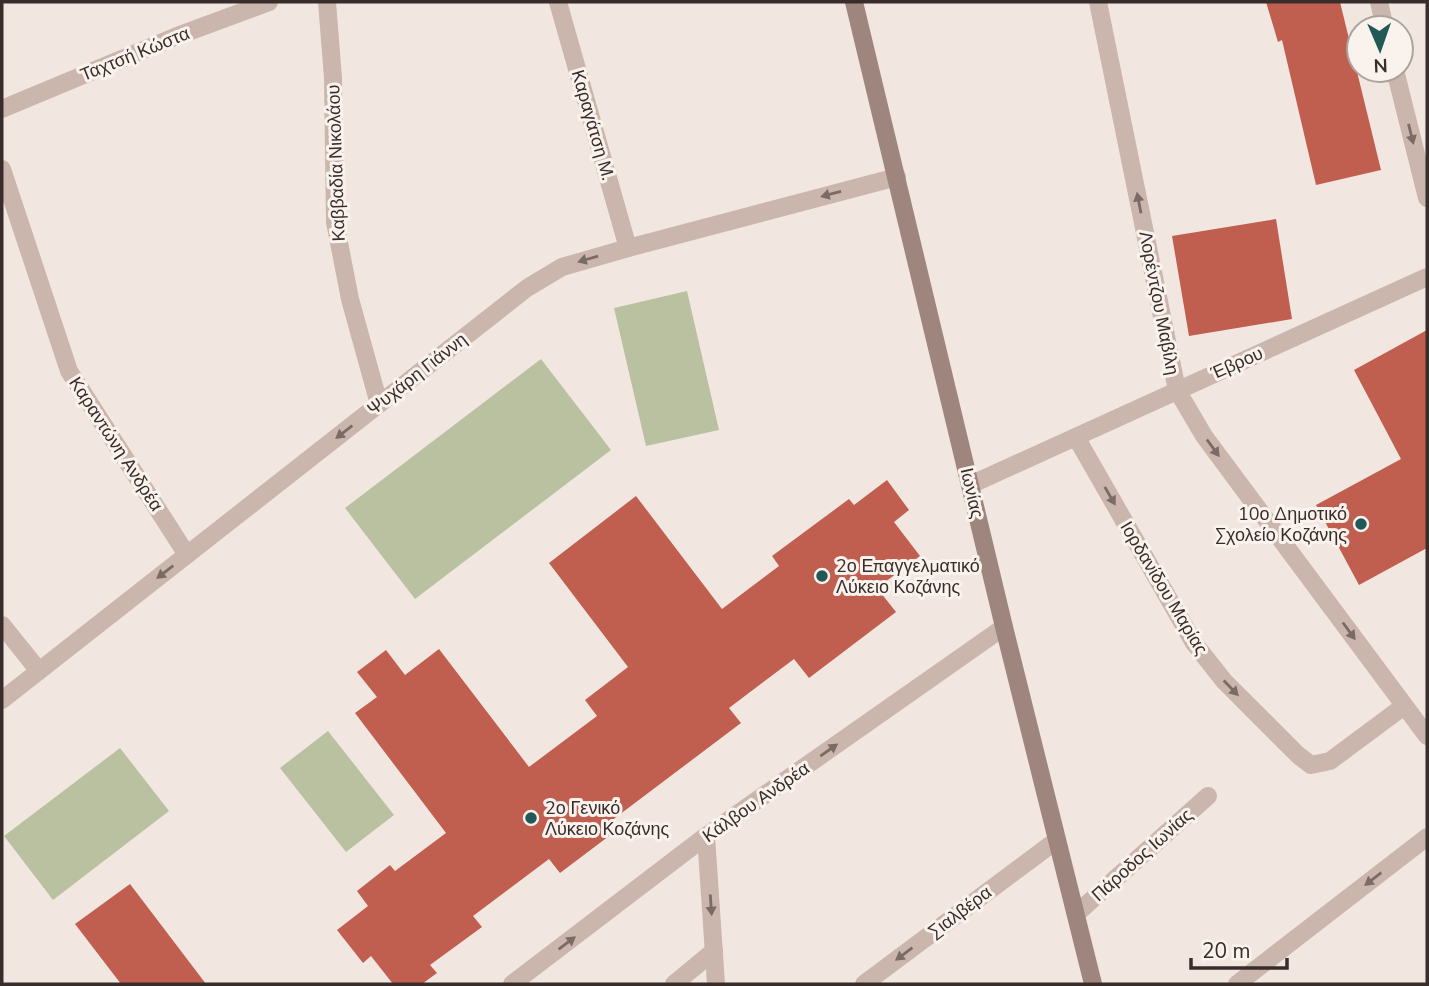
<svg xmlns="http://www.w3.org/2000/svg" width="1429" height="986" viewBox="0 0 1429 986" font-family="'Nunito Sans',sans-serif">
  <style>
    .green { fill: #bac1a0 }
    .building { fill: #c05e50 }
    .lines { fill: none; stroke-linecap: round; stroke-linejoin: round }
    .service { stroke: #cab6ac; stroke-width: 18 }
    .minor { stroke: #cab6ac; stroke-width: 18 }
    .secondary { stroke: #9e857d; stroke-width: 18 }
    .oneway { fill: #7a6b65 }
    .poi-dot { fill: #225855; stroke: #faf2ed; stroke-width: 2.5 }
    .labels { text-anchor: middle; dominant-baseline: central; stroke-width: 6; stroke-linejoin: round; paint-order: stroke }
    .street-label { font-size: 18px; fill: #382d2b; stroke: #faf2ed }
    .poi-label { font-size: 18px; fill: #382d2b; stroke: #faf2ed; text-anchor: start }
  </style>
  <rect width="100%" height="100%" fill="#f2e7e0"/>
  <g class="green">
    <path d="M687,291L719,430L646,446L614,308Z"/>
    <path d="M541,359L611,450L415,599L345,508Z"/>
    <path d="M328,731L394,815L346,852L280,768Z"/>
    <path d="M120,748L169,811L53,900L4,836Z"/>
  </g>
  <g class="building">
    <path d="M1266,2H1340L1381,170L1316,185L1282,40L1278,42Z"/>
    <path d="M1276,219L1292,319L1189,336L1172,236Z"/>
    <path d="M1427,330V548L1359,585L1316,505L1401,459L1354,370Z"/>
    <path d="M887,480L909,510L894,522L920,556L877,588L896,612L809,678L794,659L729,708L741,723L611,821L617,830L560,873L549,859L473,916L482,927L430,965L437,973L422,984H393L371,956L363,963L337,930L368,906L357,891L390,865L395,871L446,833L355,713L377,697L357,672L386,650L405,675L439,649L529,767L597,716L585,700L628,667L549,563L636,496L722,609L779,566L772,556L849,499L854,505Z"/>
    <path d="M130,884L206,984H121L75,924Z"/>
  </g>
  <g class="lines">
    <path class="service" d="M674,984L714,951"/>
    <g class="minor">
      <path d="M327,2L333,78L335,222L350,299L379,404"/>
      <path d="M558,2L628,248"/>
      <path d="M1098,2L1177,390L1204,436L1427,736"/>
      <path d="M1379,2L1385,28"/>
      <path d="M1395,70L1427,198"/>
      <path d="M2,109L177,36L269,2"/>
      <path d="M2,169L69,371L187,555"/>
      <path d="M1076,437L1194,643L1224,681L1298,755L1311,765L1330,761L1404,706"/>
      <path d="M970,485L1427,277"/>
      <path d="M2,625L39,671"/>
      <path d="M2,700L527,288L562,267L628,248L897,177"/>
      <path d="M706,836L716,984"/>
      <path d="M1076,914L1208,796"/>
      <path d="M512,984L706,836L1004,627"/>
      <path d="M864,984L1057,840"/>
      <path d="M1237,984L1427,837"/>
    </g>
    <path class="secondary" d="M854,2L1004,627L1093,984"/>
  </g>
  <defs><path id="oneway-solid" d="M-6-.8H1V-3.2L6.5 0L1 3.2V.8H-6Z" transform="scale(1.75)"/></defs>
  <g class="oneway">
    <use href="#oneway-solid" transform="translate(1411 134) rotate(76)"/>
    <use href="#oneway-solid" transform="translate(831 194) rotate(165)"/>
    <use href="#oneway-solid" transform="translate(1139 203) rotate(-101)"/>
    <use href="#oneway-solid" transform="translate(588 259) rotate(164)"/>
    <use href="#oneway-solid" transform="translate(344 432) rotate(142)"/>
    <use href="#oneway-solid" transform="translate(1213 448) rotate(54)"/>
    <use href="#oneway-solid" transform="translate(1110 496) rotate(60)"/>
    <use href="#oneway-solid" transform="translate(165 572) rotate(142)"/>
    <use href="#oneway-solid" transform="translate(1349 631) rotate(54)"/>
    <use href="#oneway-solid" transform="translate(1231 688) rotate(46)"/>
    <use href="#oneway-solid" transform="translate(829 750) rotate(-35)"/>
    <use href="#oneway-solid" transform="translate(1373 879) rotate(142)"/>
    <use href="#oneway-solid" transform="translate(711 905) rotate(86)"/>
    <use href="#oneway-solid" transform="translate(567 943) rotate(-37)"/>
    <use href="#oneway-solid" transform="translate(904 954) rotate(143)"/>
  </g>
  <g class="poi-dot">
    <circle cx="1361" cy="524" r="7"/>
    <circle cx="822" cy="576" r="7"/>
    <circle cx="531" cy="818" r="7"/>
  </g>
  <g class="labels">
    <g class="street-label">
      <text transform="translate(135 54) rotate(-22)">Ταχτσή Κώστα</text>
      <text transform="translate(593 125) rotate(74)">Καραγάτση Μ.</text>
      <text transform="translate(336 163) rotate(-92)">Καββαδία Νικολάου</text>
      <text transform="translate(1159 303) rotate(79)">Λορέντζου Μαβίλη</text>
      <text transform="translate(1237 363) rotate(-24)">Έβρου</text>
      <text transform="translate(417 374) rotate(-38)">Ψυχάρη Γιάννη</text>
      <text transform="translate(116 444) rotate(57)">Καραντώνη Ανδρέα</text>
      <text transform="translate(972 493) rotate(77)">Ιωνίας</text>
      <text transform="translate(1164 588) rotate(59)">Ιορδανίδου Μαρίας</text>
      <text transform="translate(756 802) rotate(-35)">Κάλβου Ανδρέα</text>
      <text transform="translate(1142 855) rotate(-42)">Πάροδος Ιωνίας</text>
      <text transform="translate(960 912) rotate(-37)">Σιαλβέρα</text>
    </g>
    <g class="poi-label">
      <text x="1347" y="514" text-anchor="end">10ο Δημοτικό<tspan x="1347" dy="21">Σχολείο Κοζάνης</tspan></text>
      <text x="836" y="566">2ο Επαγγελματικό<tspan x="836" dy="21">Λύκειο Κοζάνης</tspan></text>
      <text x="545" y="808">2ο Γενικό<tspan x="545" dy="21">Λύκειο Κοζάνης</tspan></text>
    </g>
  </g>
  <rect width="1429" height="986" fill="none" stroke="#382d2b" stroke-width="7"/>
  <g transform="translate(1380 49) rotate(178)"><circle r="33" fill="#faf2ed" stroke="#aca39f" stroke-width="2"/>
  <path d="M0-5L12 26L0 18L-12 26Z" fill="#225855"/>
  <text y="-10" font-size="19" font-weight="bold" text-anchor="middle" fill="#382d2b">N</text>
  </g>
  <path d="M1191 958v10h96v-10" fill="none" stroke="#382d2b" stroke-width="3.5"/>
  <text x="1202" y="958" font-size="21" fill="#382d2b" stroke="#faf2ed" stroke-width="5" paint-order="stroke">20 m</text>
</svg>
